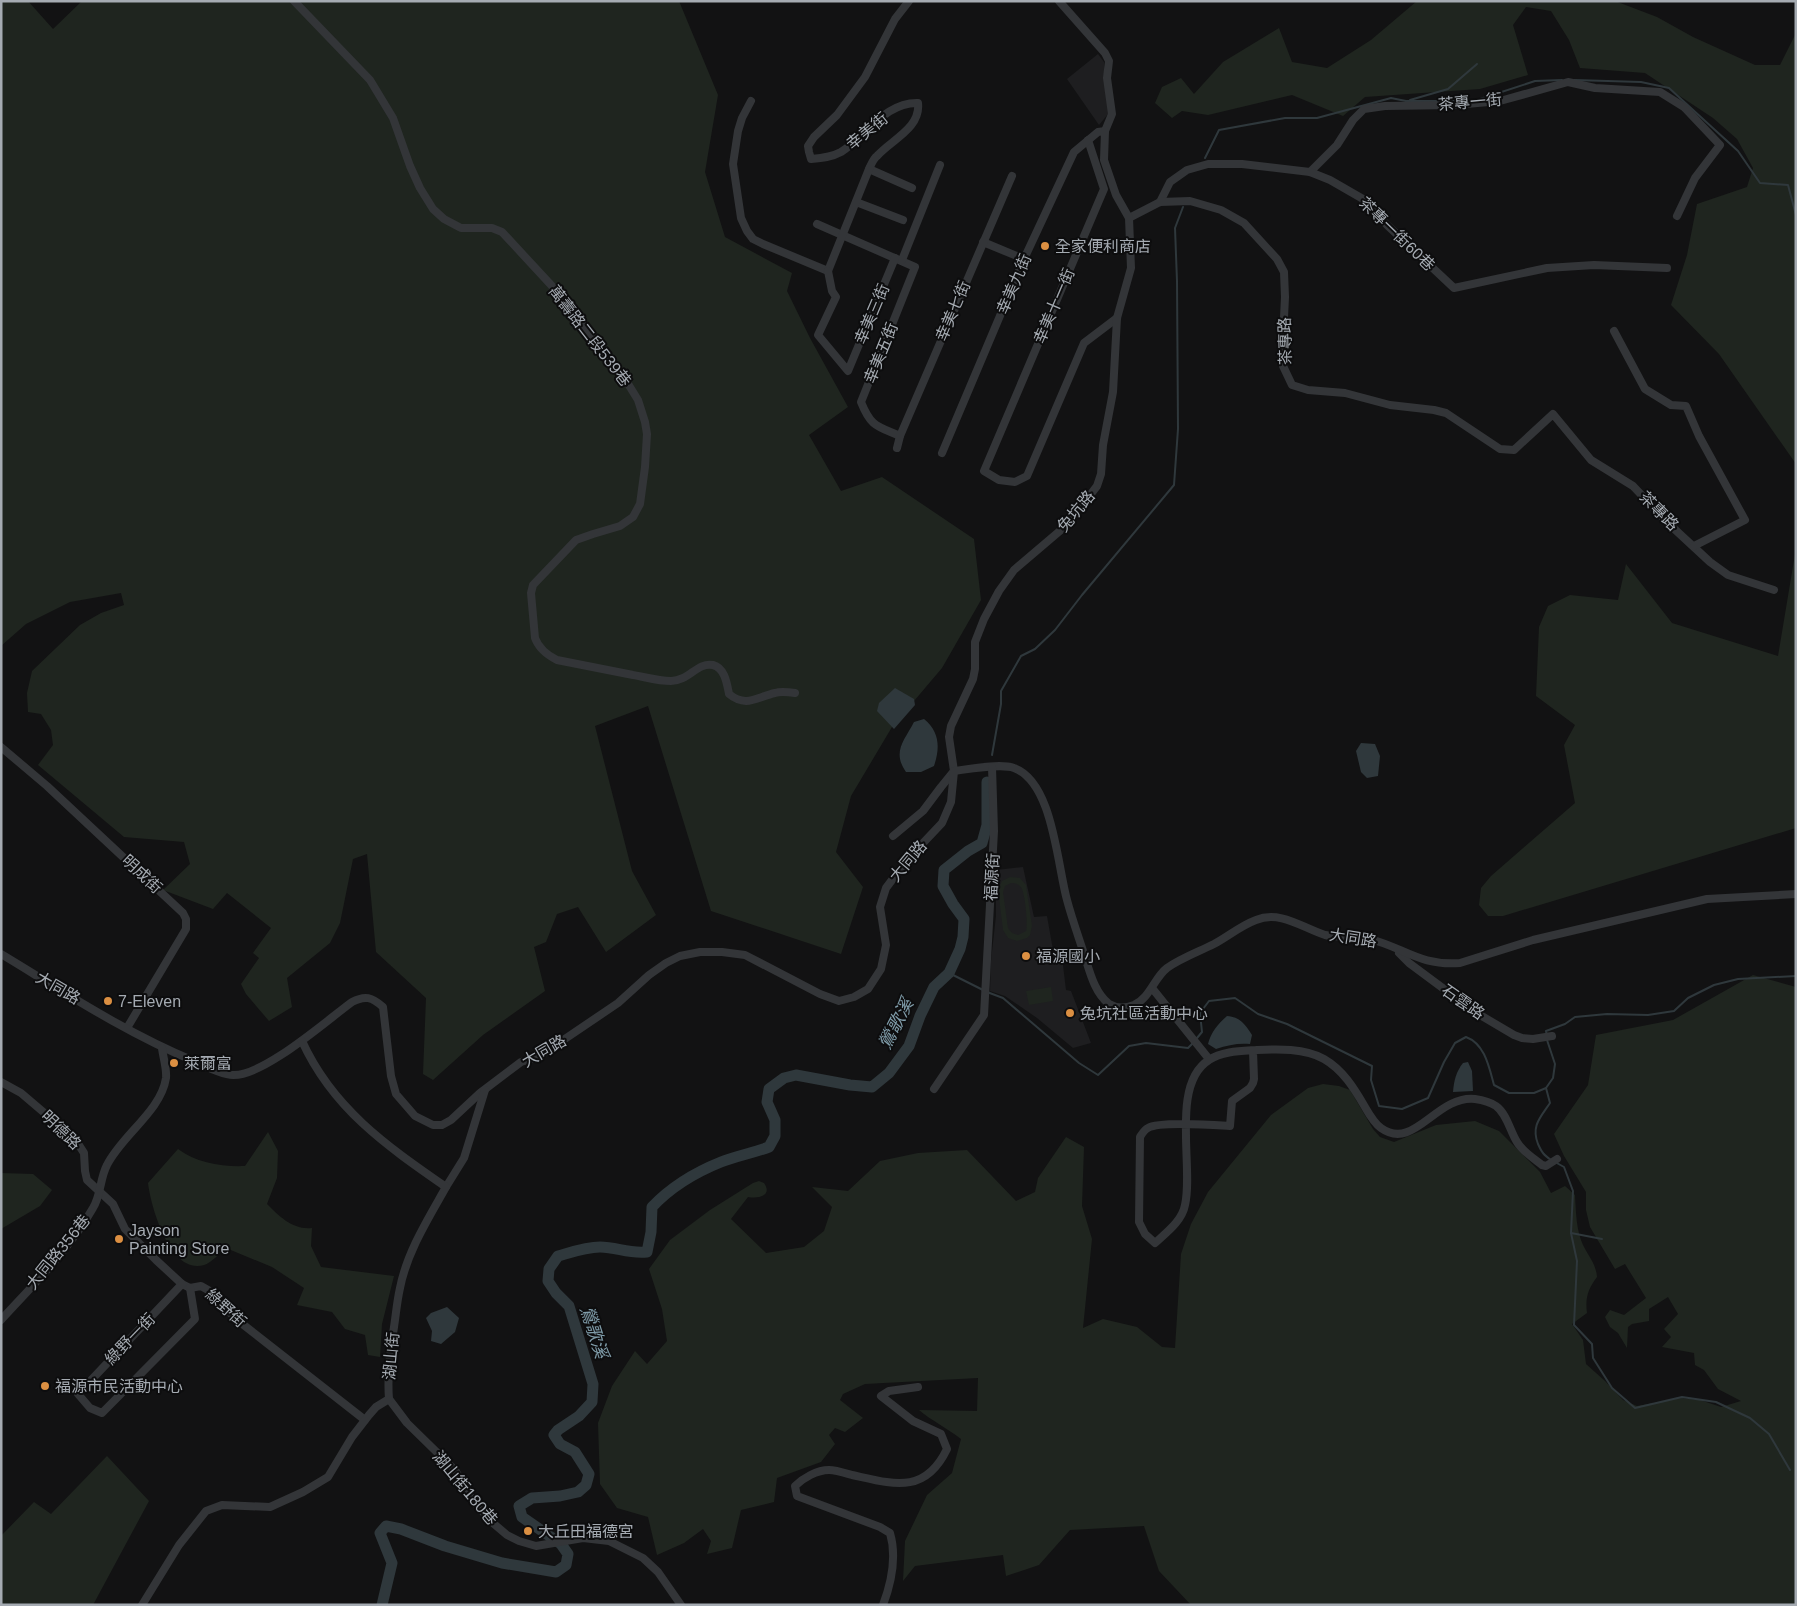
<svg xmlns="http://www.w3.org/2000/svg" width="1797" height="1606" viewBox="0 0 1797 1606" font-family="Arial,'Noto Sans TC',sans-serif">
  <style>
    .built { fill: #1e1e20 }
    .green { fill: #1f251f; fill-rule: evenodd }
    .water { fill: #2f383c }
    .lines { fill: none; stroke-linecap: round; stroke-linejoin: round }
    .stream { stroke: #2f383c; stroke-width: 2 }
    .river { stroke: #2f383c; stroke-width: 11 }
    .minor { stroke: #333538; stroke-width: 8 }
    .poi-dot { fill: #db8f42; stroke: #0d0d0e; stroke-width: 2 }
    .labels { text-anchor: middle; dominant-baseline: central; stroke-width: 4; stroke-linejoin: round; paint-order: stroke }
    .street-label { font-size: 16px; fill: #a5abb2; stroke: #0d0d0e }
    .poi-label { font-size: 16px; fill: #a5abb2; stroke: #0d0d0e; text-anchor: start }
    .water-label { font-size: 18px; font-style: italic; fill: #809daa; stroke: #0d0d0e }
  </style>
  <rect width="100%" height="100%" fill="#121213"/>
  <g class="built">
    <path d="M1098,54L1104,62V79L1108,107V114L1099,125L1067,79Z"/>
    <path d="M1023,867L1034,917L1047,916L1053,950L1061,949L1066,990L1071,991L1091,1043L1073,1048L1037,1018L1005,996L990,991L991,961L996,916V870Z"/>
  </g>
  <g class="green">
    <path d="M1,1H28L53,29L82,1H679L718,95L705,172L725,237L792,273L787,291L810,338L848,407L809,435L841,491L882,477L974,539L981,600L942,668L892,727L851,796L836,852L863,887L841,954L711,911L648,706L595,726L632,871L656,915L606,952L578,907L557,914L546,942L534,947L545,991L483,1035L433,1080L423,1074L426,998L376,952L367,854L353,859L340,923L330,943L287,978L292,1007L269,1021L246,994L241,984L259,958L253,953L271,928L227,893L213,909L163,890L190,864L184,842L124,837L38,765L53,745L51,730L41,714L28,712L27,693L32,671L80,625L101,613L124,605L121,593L70,602L26,624L1,646Z"/>
    <path d="M1417,1H1615L1657,17L1693,37L1755,65H1780L1796,33V464L1719,354L1671,305L1687,255L1697,204L1747,187L1753,168L1737,139L1713,118L1645,73L1580,68L1569,40L1551,11L1526,7L1513,25L1528,75L1480,89L1365,97L1343,116L1292,95L1208,115L1182,111L1172,118L1155,103L1162,87L1181,78L1194,94L1223,62L1279,28L1292,62L1327,68L1371,40Z"/>
    <path d="M1796,548V828L1503,916H1488L1479,905L1481,888L1491,876L1575,803L1564,745L1575,725L1536,696L1539,627L1548,606L1570,595L1618,600L1626,564L1672,623L1778,656Z"/>
    <path d="M1010,877L1020,878L1026,885L1032,926L1030,935L1027,938L1017,941L1008,938L1003,930L998,890L1002,881ZM1011,883C1015,883 1020,884 1022,889C1025,896 1028,923 1026,931L1018,935L1012,933L1008,928L1003,892L1005,886Z"/>
    <path d="M1753,975L1796,987V1605H1191L1159,1571L1144,1526L1070,1530L1039,1565L1006,1576L1003,1555L915,1566L903,1581L905,1541L927,1495L952,1473L961,1439C947,1428 932,1421 919,1410L977,1411L978,1378L865,1384L843,1394L840,1400L863,1418L845,1432L835,1428L829,1435L835,1444L821,1462L777,1478L774,1502L741,1510L732,1548L707,1554L711,1541L703,1529L684,1543L657,1555L648,1517L617,1508L600,1484L598,1423L612,1386L635,1351L647,1364L667,1341L662,1309L649,1269L670,1240L710,1210L753,1183L759,1181L764,1183C773,1196 758,1199 748,1197L731,1219L766,1253L804,1247L824,1231L832,1207L812,1187L848,1191L880,1161L918,1153L967,1150L1016,1201L1035,1192L1038,1178L1066,1137L1084,1147L1082,1206L1092,1239L1083,1328L1103,1319L1137,1327L1162,1347L1175,1348L1181,1254L1191,1224L1208,1192L1271,1115L1308,1088L1323,1084L1339,1086L1350,1090L1373,1129L1380,1137L1394,1142L1436,1125L1475,1121L1499,1131L1540,1172L1551,1193L1565,1186L1575,1195C1576,1212 1576,1230 1583,1245C1589,1257 1596,1264 1597,1277C1588,1289 1585,1298 1587,1313L1572,1324L1583,1340L1586,1364L1605,1381L1623,1400L1637,1406L1681,1398L1700,1400L1721,1407L1741,1401L1718,1389L1704,1370L1695,1365L1694,1353L1662,1347L1671,1337L1664,1329L1678,1314L1668,1297L1649,1309V1321L1632,1324L1628,1327L1627,1348L1618,1333L1610,1327L1605,1317L1610,1310L1624,1315L1646,1298L1625,1264L1615,1269L1590,1227L1586,1210V1192L1564,1156L1554,1134L1588,1085L1596,1035L1673,1020Z"/>
    <path d="M1051,987L1053,1001L1029,1005L1026,991Z"/>
    <path d="M268,1132L278,1151L277,1178L267,1204C280,1217 293,1230 312,1228L311,1246L321,1267L394,1276L382,1324L380,1357L368,1355L365,1335L345,1329L332,1312L297,1305L304,1288L272,1267L226,1248C220,1253 211,1263 204,1265C170,1275 151,1207 148,1183L178,1149C196,1163 223,1167 245,1166Z"/>
    <path d="M1,1173L33,1174L52,1190L40,1206L1,1229Z"/>
    <path d="M107,1456L149,1501L93,1605H1V1536L34,1502L51,1514Z"/>
  </g>
  <g class="water">
    <path d="M895,688L914,699L915,705L894,729L877,711L879,703Z"/>
    <path d="M924,719C940,732 940,748 934,766L921,772H906C892,752 904,741 914,722Z"/>
    <path d="M1361,743L1375,744L1380,756L1378,776L1367,778L1361,772L1356,751Z"/>
    <path d="M1227,1016C1240,1017 1245,1024 1252,1035L1250,1044C1238,1043 1228,1045 1216,1049L1208,1044C1211,1032 1218,1024 1227,1016Z"/>
    <path d="M1468,1062L1472,1071L1473,1091L1453,1092C1454,1080 1456,1072 1463,1063Z"/>
    <path d="M447,1307L459,1318L455,1332L441,1344L431,1341L432,1331L426,1318L431,1313Z"/>
  </g>
  <g class="lines">
    <g class="stream">
      <path d="M1574,80L1641,82L1669,88L1738,151L1760,183L1788,185L1796,215"/>
      <path d="M1410,100L1448,89L1477,64"/>
      <path d="M1477,100L1535,81L1562,80"/>
      <path d="M1406,101H1460"/>
      <path d="M1205,158L1219,130L1285,118H1317L1391,98L1406,101"/>
      <path d="M992,755L1001,704V691L1021,656L1035,649L1055,630L1082,595L1174,485L1178,429L1177,281L1175,228L1183,207"/>
      <path d="M949,973L983,990"/>
      <path d="M987,992L1003,998L1079,1063L1098,1075L1129,1046L1146,1043L1188,1048L1194,1042"/>
      <path d="M1547,1036L1546,1031L1565,1024L1575,1017L1607,1014L1648,1015L1674,1011L1688,998L1714,985L1738,979L1796,976"/>
      <path d="M1197,1038L1202,1032L1200,1013L1209,1001L1235,998L1258,1014L1287,1024L1372,1066L1371,1080L1379,1106L1402,1109L1428,1098L1444,1062L1455,1043L1466,1037C1485,1044 1489,1067 1494,1085L1509,1093H1534L1546,1088L1553,1078L1555,1064L1547,1040"/>
      <path d="M1546,1088L1550,1103C1540,1118 1531,1126 1538,1144C1542,1153 1544,1155 1551,1160"/>
      <path d="M1555,1162L1564,1167L1573,1191L1571,1233L1577,1261L1574,1325L1592,1344L1593,1358L1612,1388L1635,1408L1682,1397L1716,1402L1750,1418L1769,1434L1790,1470"/>
      <path d="M1571,1233L1602,1239"/>
    </g>
    <path class="river" d="M382,1605L392,1563L380,1533L386,1526L401,1529L445,1546L502,1563L556,1572L566,1565L568,1554L561,1544L522,1517L519,1506L532,1498L560,1496L578,1492L586,1485L589,1474L575,1452L560,1444L554,1435L558,1430L579,1416L592,1402L593,1384L569,1306L556,1293L548,1281L549,1269L558,1256C572,1252 586,1247 600,1247C617,1247 628,1254 647,1252L651,1232L652,1207C670,1188 696,1172 721,1162C736,1156 753,1153 769,1147L775,1136V1120L767,1102L769,1089L784,1078L796,1075L850,1085L872,1087L889,1073L909,1046L920,1016L934,987L949,973L960,949L963,937L964,919L953,904L943,886L944,870L968,851L982,843L987,825V782"/>
    <g class="minor">
      <path d="M294,1L370,80L393,118L410,166L420,188L433,209L444,219L461,228H492L502,232L552,286L622,374L638,400L645,422L647,434L645,467L640,504L633,517L620,526L593,534L576,540L533,585L531,593L535,638C539,649 547,655 557,660C582,665 607,670 633,675C645,677 658,681 671,681C689,681 697,662 713,665C725,668 727,684 729,694C746,708 757,697 775,693C781,691 788,692 795,693"/>
      <path d="M751,101L742,118L738,131L733,164L741,218L747,231L753,239L763,244L828,271"/>
      <path d="M1088,140L1104,189L984,471L999,480L1015,482L1027,476L1084,343L1117,318"/>
      <path d="M869,169L912,188"/>
      <path d="M1310,172L1337,145L1353,120L1364,109L1385,106L1455,105L1500,101L1568,82L1595,88L1660,92L1684,107L1720,145L1695,178L1677,216"/>
      <path d="M856,202L903,220"/>
      <path d="M1160,202L1170,182L1187,170L1208,164H1242L1310,172L1330,180L1363,199L1387,225L1454,288L1547,268L1594,265L1667,268"/>
      <path d="M1129,218L1160,202L1190,201L1221,210L1244,223L1277,259L1284,272L1285,297L1282,359L1283,366L1292,385L1308,390L1345,393L1390,405L1434,410L1446,413L1500,449L1514,450L1553,414L1591,460L1633,486L1669,524L1710,562L1728,575L1774,590"/>
      <path d="M817,224L915,267L861,402C871,427 877,426 900,436"/>
      <path d="M983,242L1024,259"/>
      <path d="M902,260L940,165"/>
      <path d="M828,271L869,169C871,165 873,159 877,156C891,140 921,128 918,103C885,102 867,136 841,152C832,157 822,158 811,159L809,152L808,146L814,137L837,115L865,77L895,19L909,1"/>
      <path d="M828,271L832,291L836,297L818,335L848,371L895,258"/>
      <path d="M1614,331L1645,389L1671,405L1686,406L1699,436L1745,520L1694,546"/>
      <path d="M897,448L900,436L1012,176"/>
      <path d="M942,453L1024,259L1074,152L1098,132L1105,131"/>
      <path d="M1,747L47,786L183,913L186,919V929L127,1028"/>
      <path d="M893,836L923,811L941,787L954,771L949,737L951,726L973,679L975,669V642L984,619L999,591L1014,570L1068,524L1097,486L1101,474L1103,445L1113,392L1117,318L1131,268L1129,218L1116,195L1104,160L1105,131L1112,114L1107,78L1109,61L1105,53L1059,1"/>
      <path d="M1399,953L1409,963L1475,1012L1514,1035L1522,1038L1533,1039L1552,1036"/>
      <path d="M1,954C64,992 126,1033 194,1061C204,1066 223,1075 233,1075C264,1076 326,1021 352,1002C365,995 372,997 383,1007L391,1076L396,1094L415,1116L433,1125H442L451,1120L480,1093L521,1062L540,1056L553,1047L618,1003L649,975L666,963L680,956L700,952H722L745,955L820,994L839,1001L854,997L868,989L881,969L886,945L880,907L886,888L907,860L942,823L951,802L954,771C969,769 1001,763 1014,768C1053,782 1057,864 1067,900C1072,919 1079,938 1085,957C1090,973 1095,993 1109,1004C1117,1009 1126,1008 1134,1005C1150,998 1154,978 1167,968C1181,958 1198,952 1214,944C1229,936 1240,926 1256,920C1280,910 1303,928 1325,935C1338,938 1355,935 1370,939C1405,948 1419,966 1460,963L1533,940L1707,899L1796,894"/>
      <path d="M1152,988L1209,1059"/>
      <path d="M1253,1051L1254,1079L1253,1083L1250,1088L1232,1101L1230,1126C1214,1125 1159,1121 1148,1128C1144,1130 1142,1134 1140,1137L1139,1222L1145,1234L1155,1243C1167,1232 1182,1221 1185,1205C1194,1167 1170,1084 1209,1060C1222,1051 1242,1051 1257,1050C1277,1049 1305,1048 1324,1059C1343,1070 1354,1088 1365,1107C1369,1114 1374,1123 1381,1128C1414,1152 1436,1095 1475,1099C1482,1100 1490,1102 1496,1106C1507,1114 1510,1131 1517,1142C1522,1151 1533,1158 1542,1165L1546,1166L1557,1159"/>
      <path d="M1,1082L21,1093L75,1139L84,1153L85,1171L87,1180L113,1204L125,1229L156,1260L182,1284L190,1288L201,1286L208,1290L236,1319L365,1420"/>
      <path d="M934,1089L984,1015L994,831L992,767"/>
      <path d="M446,1187L464,1158L485,1090"/>
      <path d="M182,1284L78,1394L90,1408L102,1413L195,1319L190,1288"/>
      <path d="M1,1320C33,1285 69,1250 93,1208C101,1195 100,1178 107,1165C122,1135 161,1111 166,1078C167,1069 163,1057 162,1048"/>
      <path d="M389,1399L407,1423L455,1470L473,1501L494,1524L507,1535L519,1541L536,1546L583,1538L609,1541L643,1558L658,1572L681,1605"/>
      <path d="M142,1605L179,1545L206,1511L222,1505L270,1507L303,1492L328,1477L352,1437L369,1415L376,1407L389,1399C387,1374 390,1351 394,1327C396,1314 397,1301 400,1288C407,1252 428,1219 446,1187C387,1146 333,1109 302,1041"/>
      <path d="M883,1605C892,1581 897,1557 890,1533L880,1527L797,1496L795,1486C803,1478 817,1470 829,1470C836,1470 845,1473 852,1475C893,1484 925,1495 947,1449L941,1434L913,1421L881,1396L889,1391L918,1387"/>
    </g>
  </g>
  <g class="poi-dot">
    <circle cx="1045" cy="246" r="5"/>
    <circle cx="1026" cy="956" r="5"/>
    <circle cx="108" cy="1001" r="5"/>
    <circle cx="1070" cy="1013" r="5"/>
    <circle cx="174" cy="1063" r="5"/>
    <circle cx="119" cy="1239" r="5"/>
    <circle cx="45" cy="1386" r="5"/>
    <circle cx="528" cy="1531" r="5"/>
  </g>
  <g class="labels">
    <g class="street-label">
      <text transform="translate(1470 102) rotate(-5)">茶專一街</text>
      <text transform="translate(867 131) rotate(-39)">幸美街</text>
      <text transform="translate(1397 234) rotate(44)">茶專一街60巷</text>
      <text transform="translate(1014 284) rotate(-67)">幸美九街</text>
      <text transform="translate(1054 306) rotate(-67)">幸美十一街</text>
      <text transform="translate(953 311) rotate(-67)">幸美七街</text>
      <text transform="translate(872 314) rotate(-67)">幸美三街</text>
      <text transform="translate(590 336) rotate(52)">萬壽路二段539巷</text>
      <text transform="translate(1285 341) rotate(-91)">茶專路</text>
      <text transform="translate(881 353) rotate(-68)">幸美五街</text>
      <text transform="translate(1076 511) rotate(-50)">兔坑路</text>
      <text transform="translate(1659 511) rotate(45)">茶專路</text>
      <text transform="translate(908 861) rotate(-50)">大同路</text>
      <text transform="translate(142 874) rotate(43)">明成街</text>
      <text transform="translate(992 877) rotate(-87)">福源街</text>
      <text transform="translate(1353 938) rotate(9)">大同路</text>
      <text transform="translate(58 988) rotate(30)">大同路</text>
      <text transform="translate(1463 1002) rotate(35)">石雲路</text>
      <text transform="translate(544 1051) rotate(-30)">大同路</text>
      <text transform="translate(61 1130) rotate(44)">明德路</text>
      <text transform="translate(58 1252) rotate(-51)">大同路356巷</text>
      <text transform="translate(226 1308) rotate(42)">綠野街</text>
      <text transform="translate(130 1339) rotate(-46)">綠野一街</text>
      <text transform="translate(391 1356) rotate(-85)">湖山街</text>
      <text transform="translate(465 1488) rotate(50)">湖山街180巷</text>
    </g>
    <g class="poi-label">
      <text x="1055" y="246">全家便利商店</text>
      <text x="1036" y="956">福源國小</text>
      <text x="118" y="1001">7-Eleven</text>
      <text x="1080" y="1013">兔坑社區活動中心</text>
      <text x="184" y="1063">萊爾富</text>
      <text x="129" y="1230">Jayson<tspan x="129" dy="18">Painting Store</tspan></text>
      <text x="55" y="1386">福源市民活動中心</text>
      <text x="538" y="1531">大丘田福德宮</text>
    </g>
    <g class="water-label">
      <text transform="translate(896 1024) rotate(-63)">鶯歌溪</text>
      <text transform="translate(594 1332) rotate(72)">鶯歌溪</text>
    </g>
  </g>
  <rect width="1797" height="1606" fill="none" stroke="#a5abb2" stroke-width="5"/>
</svg>
